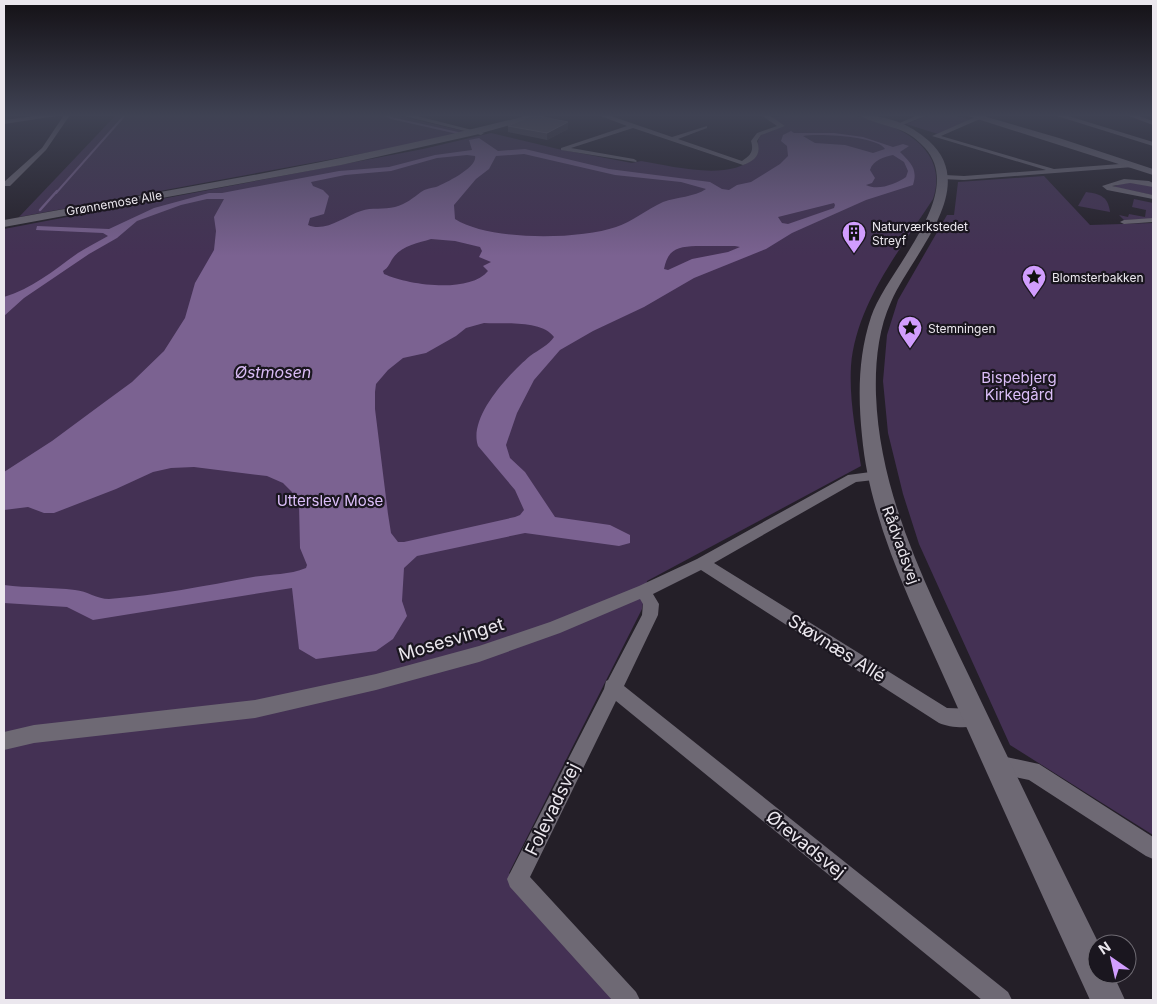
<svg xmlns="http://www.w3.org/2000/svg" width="1157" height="1004" viewBox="0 0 1157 1004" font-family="Inter,sans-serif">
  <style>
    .green { fill: #443154 }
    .water { fill: #7b6291; fill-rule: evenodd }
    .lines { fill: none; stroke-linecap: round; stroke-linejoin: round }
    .stream-far1 { stroke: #7b6291; stroke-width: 2 }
    .stream { stroke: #7b6291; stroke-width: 2.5 }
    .street { fill: #6e6974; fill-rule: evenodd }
    .secondary { fill: #6e6974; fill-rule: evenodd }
    .wall { fill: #49444f }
    .shaded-wall { fill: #332e38 }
    .building { fill: #5b5660; stroke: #716c76 }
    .labels { text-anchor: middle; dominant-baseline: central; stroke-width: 4.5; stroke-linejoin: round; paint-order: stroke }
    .far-street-label { font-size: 12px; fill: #ebe7ee; stroke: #1a161f }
    .far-poi-label { font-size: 12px; fill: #ebe7ee; stroke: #1a161f; text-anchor: start }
    .park-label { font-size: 15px; fill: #dbbef8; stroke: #1a161f }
    .street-label { font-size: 15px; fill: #ebe7ee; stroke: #1a161f }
    .water-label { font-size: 16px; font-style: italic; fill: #d9bbf5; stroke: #1a161f }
    .near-street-label { font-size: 18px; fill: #ebe7ee; stroke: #1a161f }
  </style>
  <rect width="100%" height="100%" fill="#241f28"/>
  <g class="green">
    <path d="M116,115H395L468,132L436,140L19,217Z"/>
    <path d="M788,115C808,115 838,112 857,116C898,124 950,148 933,199C900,250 856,304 851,366C849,399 856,434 861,466L647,581L642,609L509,873L620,1000H4V229L423,149L491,133L558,149L632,163L641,161C672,166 730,182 755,157C760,152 758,148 758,143C758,131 776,128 785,126L772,118Z"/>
    <path d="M930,115H953L971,120L938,134L906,124Z"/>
    <path d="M1044,176L1090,225L1153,223V835L1010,745L919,544L903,494L888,433L883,381L887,335L898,300L947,215H954L958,182Z"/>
    <path d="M1124,182L1153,186V195L1113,187L1122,183L1127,184Z"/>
    <path d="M1086,192C1101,194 1108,197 1110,212L1078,206Z"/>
    <path d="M1134,199L1153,203V219L1124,220L1119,215L1128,217L1129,214L1145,217L1146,210L1132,207Z"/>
  </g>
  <path class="water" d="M791,131L794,133H834L863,137L893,147L903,144L909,146L900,152C911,163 918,169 913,185L866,200L792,233L766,249L694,278L644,307L593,331L560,350L534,380L517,413L506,445L510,458L525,472L555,517L610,525L630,535V543L619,546L525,533L417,556L404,568L402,601L407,616L393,639L376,651L316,659L299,649L292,588L93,620L67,607L4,603V585C27,588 52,587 75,590C87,591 97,599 109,599C158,595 205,586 253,577C271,574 289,575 306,568L307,565L300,548L299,504L292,492L283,483L267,476L194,467L171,468L153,472L116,489L54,513H44L28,507L4,510V472L52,441L102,404L132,382L164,351L185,318L195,283L214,250L216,231L214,217L224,199H207L181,205L137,221L117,238L89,254L24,298L4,316V297C32,289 54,270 78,253C87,247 98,242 108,236L103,233L36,230L37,226L109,229L154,208L209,193H222L339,171L389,167L435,155L472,150L469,140L479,138L498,151L525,149L609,169L710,182L722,189L729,190L737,185L751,182L780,164L788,156L787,146L781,141L783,135ZM803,136C817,133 878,136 885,149L873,153L845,145L815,143ZM524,154L615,175L681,182L706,189C694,197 677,197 663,202C647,209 632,222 616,227C578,240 489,241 455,219L454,205L476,179L489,169L496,156ZM467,155L475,156C478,167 446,183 436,187C431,188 425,189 421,192C413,198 406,204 395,207C384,210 372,207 361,211C345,216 325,233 308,225L310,218L324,214L329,196L323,190L313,186L311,182L345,175L391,171L437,158ZM893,155L904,162L908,171L906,177C896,184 878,191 866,185L872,183L875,178L870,170C873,160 884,157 893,155ZM834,203L835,205L834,208L788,224L782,223L778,217ZM431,239L455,241L480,247L482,251L479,257L491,262L483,266L488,271C469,294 408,285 384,274L383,271C389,267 389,264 393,258C401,246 418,243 431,239ZM696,246H735L740,247L728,252L692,259L668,270L664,269C668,249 677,247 696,246ZM484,323C503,324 542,320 554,337C549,345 538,350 530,356C509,374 468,417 478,446L515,490L524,510L520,515L515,517L404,542H398L391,533L388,514L375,409V392L376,384L388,370L403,358L426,353L456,336L466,328Z"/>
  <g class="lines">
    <g class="stream-far1">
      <path d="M386,115L391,118L458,133"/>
      <path d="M56,193L125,115"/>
    </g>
    <path class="stream" d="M40,210L57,191"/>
    <g class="street">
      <path d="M42,115H63L4,124V120Z"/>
      <path d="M64,115H70L46,150L10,186H4V182L42,148Z"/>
      <path d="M400,115H413L484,133L481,135Z"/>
      <path d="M598,115H608L672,137L707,126V128L678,139L742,161C751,155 754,151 751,141L757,133L777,126L761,115H769L785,126L761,135L757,141C762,154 755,161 743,165L633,128L571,148L634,159L637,161L636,162L561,150V148L627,126Z"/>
      <path d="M918,115H928L900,126L895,125Z"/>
      <path d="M980,115H989L941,136L1054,169L1133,163L1136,165L1133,167L964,180L942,179L941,177L945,175L964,176L1046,170L932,136Z"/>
      <path d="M1054,115H1065L1153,142V146Z"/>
      <path d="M1126,115H1136L1153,121V125Z"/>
      <path d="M1124,179L1149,181L1153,183V187L1130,183L1112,186L1153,195V199L1107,190L1102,186Z"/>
      <path d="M1153,218V222L1124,224L1120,222L1124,220Z"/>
      <path d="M878,471L883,473L885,476L883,479L856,482L714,563L947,708L976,709L982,712L985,718L982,724C971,729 950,728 939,723L701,570L653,594L659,604L658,615L624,686L1008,992L1012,1000H982L616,701L530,877L636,992L640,1000H612L510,887L507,879L604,689L606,681L608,680L642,615L643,604L640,599L560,633L479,662L376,690L255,718L34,743L4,750V732L34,725L255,700L376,674L479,646L550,622L639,586L697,559L848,475Z"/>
      <path d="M997,755L1039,764L1153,837V859L1146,856L1029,780L990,772L987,765L990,758Z"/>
    </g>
    <g class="secondary">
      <path d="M529,115H545L475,135L341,165L4,227V220C180,188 356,160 529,115Z"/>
      <path d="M859,115C885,115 909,123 929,141C981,188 911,255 891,302C878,330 875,364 876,395C880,504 935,603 980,699C1019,781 1059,863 1099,944H1097V974H1113L1125,1000H1090C1042,896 995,791 948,686C913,607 870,523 862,436C858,396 858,356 871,317C886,271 967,195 925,148C903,123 883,129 859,115Z"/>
      <path d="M965,115H980L1059,138L1153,169V175Z"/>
    </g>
  </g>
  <path class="wall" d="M508,126L568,129L547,140L508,132Z"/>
  <path class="shaded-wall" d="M568,122V129L547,140V133Z"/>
  <path class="building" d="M533,115H534L568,122L547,133L508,126Z"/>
  <linearGradient id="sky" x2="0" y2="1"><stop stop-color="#141116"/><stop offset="0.45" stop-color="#3f4253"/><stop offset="1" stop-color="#3f4253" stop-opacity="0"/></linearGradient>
  <rect width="1157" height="256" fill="url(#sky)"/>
  <defs>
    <symbol id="building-pin" viewBox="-11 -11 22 30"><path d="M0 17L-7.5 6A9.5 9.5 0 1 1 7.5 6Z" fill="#d19dfe" stroke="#1a161f"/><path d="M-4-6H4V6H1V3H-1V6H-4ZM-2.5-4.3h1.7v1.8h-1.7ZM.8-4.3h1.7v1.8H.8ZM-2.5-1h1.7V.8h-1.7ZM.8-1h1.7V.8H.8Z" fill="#111"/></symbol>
    <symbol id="sight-pin" viewBox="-11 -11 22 30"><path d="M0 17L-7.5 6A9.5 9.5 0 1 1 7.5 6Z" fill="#d19dfe" stroke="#1a161f"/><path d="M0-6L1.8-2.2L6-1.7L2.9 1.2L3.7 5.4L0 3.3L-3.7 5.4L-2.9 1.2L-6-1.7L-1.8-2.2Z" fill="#111"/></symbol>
  </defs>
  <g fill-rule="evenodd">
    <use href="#building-pin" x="840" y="219" width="28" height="38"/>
    <use href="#sight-pin" x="1020" y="263" width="28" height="38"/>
    <use href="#sight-pin" x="896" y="314" width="28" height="38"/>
  </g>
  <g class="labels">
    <g class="far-street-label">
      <text transform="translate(114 203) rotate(-10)">Grønnemose Alle</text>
    </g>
    <g class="far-poi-label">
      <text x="872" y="226">Naturværkstedet<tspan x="872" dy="14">Streyf</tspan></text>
      <text x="1052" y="277">Blomsterbakken</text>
      <text x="928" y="328">Stemningen</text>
    </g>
    <g class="park-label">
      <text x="1019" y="377">Bispebjerg<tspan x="1019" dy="17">Kirkegård</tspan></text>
      <text x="330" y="500">Utterslev Mose</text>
    </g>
    <g class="street-label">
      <text transform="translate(901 545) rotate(70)">Rådvadsvej</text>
    </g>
    <g class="water-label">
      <text x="273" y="372">Østmosen</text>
    </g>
    <g class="near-street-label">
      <text transform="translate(451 639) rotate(-17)">Mosesvinget</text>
      <text transform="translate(837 648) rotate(32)">Støvnæs Allé</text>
      <text transform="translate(552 809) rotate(-64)">Folevadsvej</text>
      <text transform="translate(806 844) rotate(39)">Ørevadsvej</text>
    </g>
  </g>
  <rect width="1157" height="1004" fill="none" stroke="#ebe7ee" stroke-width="10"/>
  <g transform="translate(1112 959) rotate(326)"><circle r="24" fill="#1a161f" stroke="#6e6a72"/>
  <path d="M0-4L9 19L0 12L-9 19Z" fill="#d19dfe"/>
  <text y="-8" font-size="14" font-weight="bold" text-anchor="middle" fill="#ebe7ee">N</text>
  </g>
</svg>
